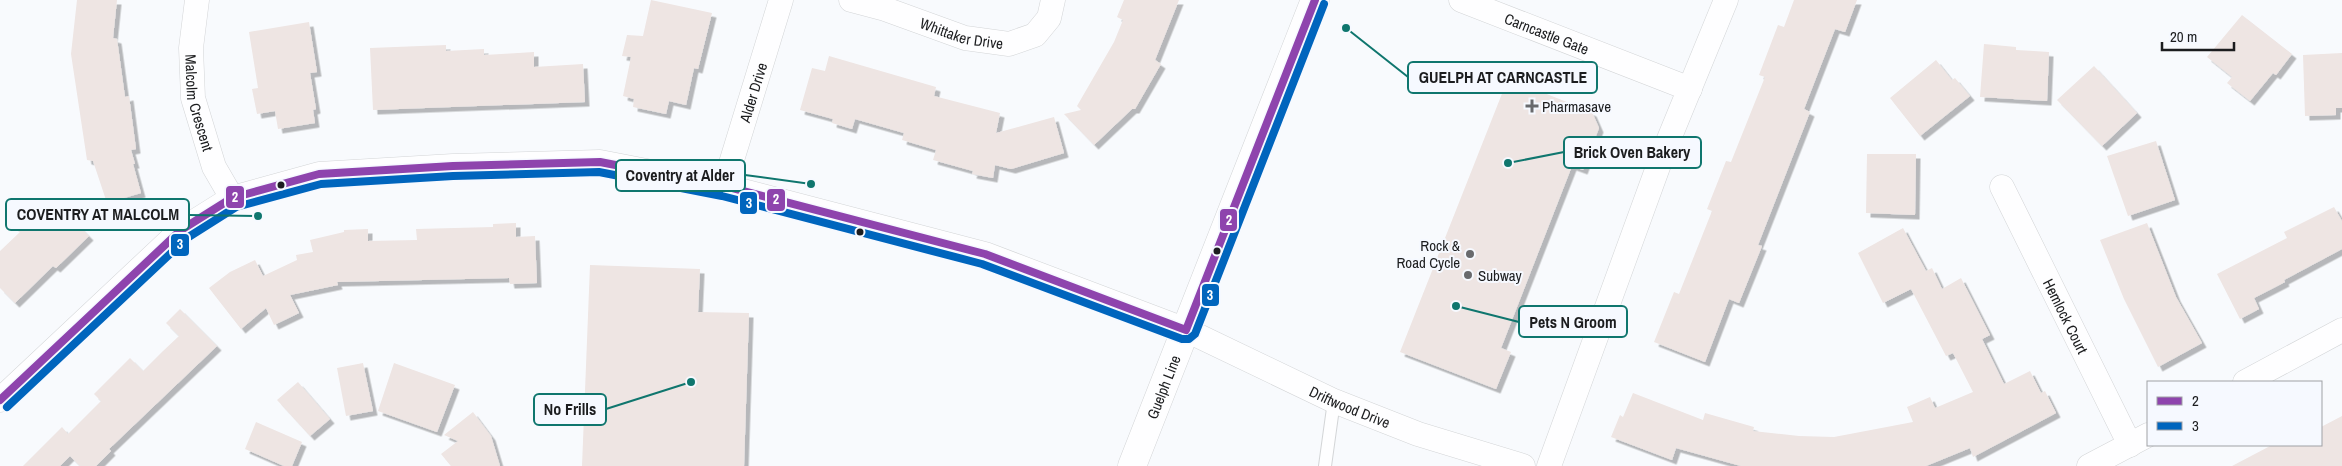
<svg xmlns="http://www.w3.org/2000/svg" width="2342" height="466" viewBox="0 0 2342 466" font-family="'Archivo Narrow',sans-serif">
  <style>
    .building { fill: #eee5e3; filter: url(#shadow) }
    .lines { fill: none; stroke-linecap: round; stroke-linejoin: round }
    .lane-casing { stroke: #d3d5d7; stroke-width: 14 }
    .street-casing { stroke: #d3d5d7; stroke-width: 25 }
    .secondary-casing { stroke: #d3d5d7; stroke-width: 29 }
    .lane { stroke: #fefeff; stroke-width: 12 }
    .street { stroke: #fefeff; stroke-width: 24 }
    .secondary { stroke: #fefeff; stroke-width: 28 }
    .bus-1-casing { stroke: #f6f9ff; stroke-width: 11 }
    .bus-2-casing { stroke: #f6f9ff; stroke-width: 11 }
    .bus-1 { stroke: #8e44ad; stroke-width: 8 }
    .bus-2 { stroke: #0065bd; stroke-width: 8 }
    .poi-dot { fill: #696a6d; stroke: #f6f9ff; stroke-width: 2 }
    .bus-dot { fill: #1c1d1f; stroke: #f6f9ff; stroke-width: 2 }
    .labels { text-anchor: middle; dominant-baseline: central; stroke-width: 4; stroke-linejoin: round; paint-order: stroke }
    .street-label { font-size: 15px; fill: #1c1d1f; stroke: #f6f9ff }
    .poi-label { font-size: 15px; fill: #1c1d1f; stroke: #f6f9ff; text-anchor: start }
    .leader { fill: none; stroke: #0f766e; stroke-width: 2 }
    .callout-dot { fill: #0f766e; stroke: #f6f9ff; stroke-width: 2 }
    .callout { fill: #f6f9ff; stroke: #0f766e; stroke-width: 2 }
    .callout-label { font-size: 16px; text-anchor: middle; font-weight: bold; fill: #1c1d1f }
    .line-badge { stroke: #f6f9ff; stroke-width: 2 }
    .badge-label { font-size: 14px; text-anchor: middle; font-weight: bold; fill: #fff }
  </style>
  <defs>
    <filter id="shadow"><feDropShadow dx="4.5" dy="4.5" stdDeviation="0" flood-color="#0004"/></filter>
  </defs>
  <rect width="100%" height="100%" fill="#f8fafd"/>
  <g class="building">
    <path d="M77,0H117L113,38L117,39L125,97L129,96L136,149L131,150L135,164H133L141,193L107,203L93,161L87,160L71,54Z"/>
    <path d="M651,0L712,13L698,69L694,68L686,105L669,101L666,114L633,107L634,99L623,96L631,57L622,56L627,35L643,36Z"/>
    <path d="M1124,0H1179L1155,60L1161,64L1135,109H1132L1094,145L1064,114L1081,110L1077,106L1114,42L1123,20L1117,17Z"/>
    <path d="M1794,0H1857L1845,32L1835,29L1804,109L1810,112L1758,245L1762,246L1739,303L1729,299L1705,362L1654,342L1674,292L1679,294L1712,211L1707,209L1726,161L1731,162L1765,77L1759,75L1778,25L1784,27Z"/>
    <path d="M2242,15L2292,54L2276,75L2273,73L2250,101L2227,83L2232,77L2207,57Z"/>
    <path d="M309,22L317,72L310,73L316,109L313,110L315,123L278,129L275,111L257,114L252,89L258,88L249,32Z"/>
    <path d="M1984,44L2016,47V50L2049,52L2047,101L1980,97Z"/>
    <path d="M446,45V51L484,49V55L534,52V67L583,64L585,102L373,110L370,48Z"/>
    <path d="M2342,53V108H2336V115L2305,116L2303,55Z"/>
    <path d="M829,56L936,87L934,96L1000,113L996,133L1054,117L1064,153L1011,169L995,165L993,178L972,174L973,171L933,160L936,150L902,140L904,133L855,119L852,129L832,123L833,119L800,110L812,68L825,71Z"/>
    <path d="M1936,60L1952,80L1955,78L1970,96L1920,136L1890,98Z"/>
    <path d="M2094,66L2137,113L2102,146L2057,100Z"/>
    <path d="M1507,81L1523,87L1524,85L1592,112L1599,128L1583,170L1572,166L1501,348L1511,352L1496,389L1400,352Z"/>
    <path d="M2156,141L2175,200L2128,216L2107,156Z"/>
    <path d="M1867,154H1916L1915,215L1866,213Z"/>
    <path d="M38,203L46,211L51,207L66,222L70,217L89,236L56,268L53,266L15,303L0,288V251L20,232L14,226Z"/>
    <path d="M2334,207L2342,221V249L2284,280L2285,282L2254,298L2259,309L2240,319L2217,274L2287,238L2284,232Z"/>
    <path d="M516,223V237L535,236L537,283L510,284L509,278L337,282L338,285L290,295L299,313L274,325L266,308L241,329L209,288L230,272L255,260L263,276L297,260L296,255L313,252L310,240L344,232V230L368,229V241L417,240L416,229L493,227V224Z"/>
    <path d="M2147,223L2176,297L2202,343L2158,367L2124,299L2100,240Z"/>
    <path d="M1903,228L1926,271L1932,268L1942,289L1961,278L1990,335L1982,339L2004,384L2030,371L2041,393L2045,391L2056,413L1973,457L1970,448L1926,466H1741L1676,448L1672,460L1611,437L1620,415L1623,417L1633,393L1703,420L1705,413L1754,427L1753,431L1799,436L1834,437L1913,422L1907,407L1930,397L1935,408L1973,392L1953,353L1946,356L1911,289L1883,303L1858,253Z"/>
    <path d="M590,265L700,269L698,312L749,313L744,466H582Z"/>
    <path d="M180,309L217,346L109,449L111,451L96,466H80L70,456L60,466H23L62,427L68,434L101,401L94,394L130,358L143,371L163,351L179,336L166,323Z"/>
    <path d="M363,363L373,411L346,416L337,368Z"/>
    <path d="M394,363L455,385L437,432L378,411Z"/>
    <path d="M298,382L330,419L310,436L277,400Z"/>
    <path d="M473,412L491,436L500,466H451L441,454L458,441L444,435Z"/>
    <path d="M2342,416V466H2232L2272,445H2321V427Z"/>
    <path d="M256,422L302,442L292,466H284L245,449Z"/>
  </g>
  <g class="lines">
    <defs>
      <path id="lane" d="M1325,466L1334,401"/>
      <g id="street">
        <path id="s1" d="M197,0L191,48L193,98L214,167L232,198"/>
        <path id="s2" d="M851,0L885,9L965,38L1009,44L1035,35L1049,18L1053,0"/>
        <path id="s3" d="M1461,0L1690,89"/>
        <path id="s4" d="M724,186L781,0"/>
        <path id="s5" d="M2002,187L2130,445"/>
        <path d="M2245,382L2342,330"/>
        <path id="s6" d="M0,400L181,230L232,198L319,174L453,166L600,162L724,186L985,254L1186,330L1334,401L1418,434L1523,466"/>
        <path d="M1549,466L1662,156L1726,0"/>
        <path d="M2089,466L2148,435"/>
      </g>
      <g id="secondary">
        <path id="s7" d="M1132,466L1315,0"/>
      </g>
    </defs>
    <use href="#lane" class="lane-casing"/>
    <use href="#street" class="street-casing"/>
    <use href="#secondary" class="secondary-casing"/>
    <use href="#lane" class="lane"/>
    <use href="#street" class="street"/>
    <use href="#secondary" class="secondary"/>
    <defs>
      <path id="bus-1" d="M0,400L181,230L232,198L319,174L453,166L600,162L724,186L985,254L1186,330L1315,0"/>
      <path id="bus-2" d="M7,407L187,238L236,207L321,184L453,176L599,172L722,196L982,264L1182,339H1189L1195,334L1324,4"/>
    </defs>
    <use href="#bus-1" class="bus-1-casing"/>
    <use href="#bus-2" class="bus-2-casing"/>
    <use href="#bus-1" class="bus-1"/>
    <use href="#bus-2" class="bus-2"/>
  </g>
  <g class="poi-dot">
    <path d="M1529.5 98.5h5v5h5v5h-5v5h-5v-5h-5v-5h5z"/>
    <circle cx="1470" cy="254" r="5"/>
    <circle cx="1468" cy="275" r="5"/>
  </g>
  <g class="bus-dot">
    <circle cx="281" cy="185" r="4.5"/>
    <circle cx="860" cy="232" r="4.5"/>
    <circle cx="1217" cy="251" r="4.5"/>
  </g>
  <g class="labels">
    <g class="street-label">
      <text stroke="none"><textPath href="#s2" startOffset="116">Whittaker Drive</textPath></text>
      <text stroke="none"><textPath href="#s3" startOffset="92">Carncastle Gate</textPath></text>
      <text stroke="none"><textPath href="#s4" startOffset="98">Alder Drive</textPath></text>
      <text stroke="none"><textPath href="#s1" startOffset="104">Malcolm Crescent</textPath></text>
      <text stroke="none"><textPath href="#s5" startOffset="144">Hemlock Court</textPath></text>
      <text stroke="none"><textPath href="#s7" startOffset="85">Guelph Line</textPath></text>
      <text stroke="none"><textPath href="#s6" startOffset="1472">Driftwood Drive</textPath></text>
    </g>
    <g class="poi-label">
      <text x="1542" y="106">Pharmasave</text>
      <text x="1460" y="245" text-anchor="end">Rock &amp;<tspan x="1460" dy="17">Road Cycle</tspan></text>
      <text x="1478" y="275">Subway</text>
    </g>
  </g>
  <path class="leader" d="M1346 28L1408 77M1508 163L1564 152M811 184L745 175M258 216L189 215M1456 306L1519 322M691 382L606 409"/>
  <g class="callout-dot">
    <circle cx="1346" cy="28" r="5"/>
    <circle cx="1508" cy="163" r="5"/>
    <circle cx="811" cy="184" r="5"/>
    <circle cx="258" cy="216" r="5"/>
    <circle cx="1456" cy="306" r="5"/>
    <circle cx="691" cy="382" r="5"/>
  </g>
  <g class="callout">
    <rect x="1408" y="62" width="189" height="31" rx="5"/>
    <rect x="1564" y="137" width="137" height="31" rx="5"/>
    <rect x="616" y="160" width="129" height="31" rx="5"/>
    <rect x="6" y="199" width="183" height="31" rx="5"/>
    <rect x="1519" y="306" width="108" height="31" rx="5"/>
    <rect x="534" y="394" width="72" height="31" rx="5"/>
  </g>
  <g class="callout-label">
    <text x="1503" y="83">GUELPH AT CARNCASTLE</text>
    <text x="1632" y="158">Brick Oven Bakery</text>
    <text x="680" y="181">Coventry at Alder</text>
    <text x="98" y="220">COVENTRY AT MALCOLM</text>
    <text x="1573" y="328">Pets N Groom</text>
    <text x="570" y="415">No Frills</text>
  </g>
  <g class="line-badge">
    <rect x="225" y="185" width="20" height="24" rx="5" fill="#8e44ad"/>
    <rect x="766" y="188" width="20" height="24" rx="5" fill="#8e44ad"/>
    <rect x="739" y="191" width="19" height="24" rx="5" fill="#0065bd"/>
    <rect x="1219" y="208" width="19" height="24" rx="5" fill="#8e44ad"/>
    <rect x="170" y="233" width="20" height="24" rx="5" fill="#0065bd"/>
    <rect x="1201" y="283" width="19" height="24" rx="5" fill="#0065bd"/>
  </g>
  <g class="badge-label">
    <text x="235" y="202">2</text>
    <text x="776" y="204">2</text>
    <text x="749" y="208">3</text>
    <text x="1229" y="225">2</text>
    <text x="180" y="249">3</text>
    <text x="1210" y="300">3</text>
  </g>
  <rect x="2147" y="381" width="175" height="65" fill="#f6f9ff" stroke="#9fa1a5"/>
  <rect x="2157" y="397" width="25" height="8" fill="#8e44ad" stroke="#9fa1a5"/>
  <text x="2192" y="406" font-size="15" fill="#1c1d1f">2</text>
  <rect x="2157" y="422" width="25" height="8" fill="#0065bd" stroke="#9fa1a5"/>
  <text x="2192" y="431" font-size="15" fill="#1c1d1f">3</text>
  <path d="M2162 42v8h72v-8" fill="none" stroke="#1c1d1f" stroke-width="2.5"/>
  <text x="2170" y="42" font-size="15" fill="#1c1d1f" stroke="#f6f9ff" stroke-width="4" paint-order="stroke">20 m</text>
</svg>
